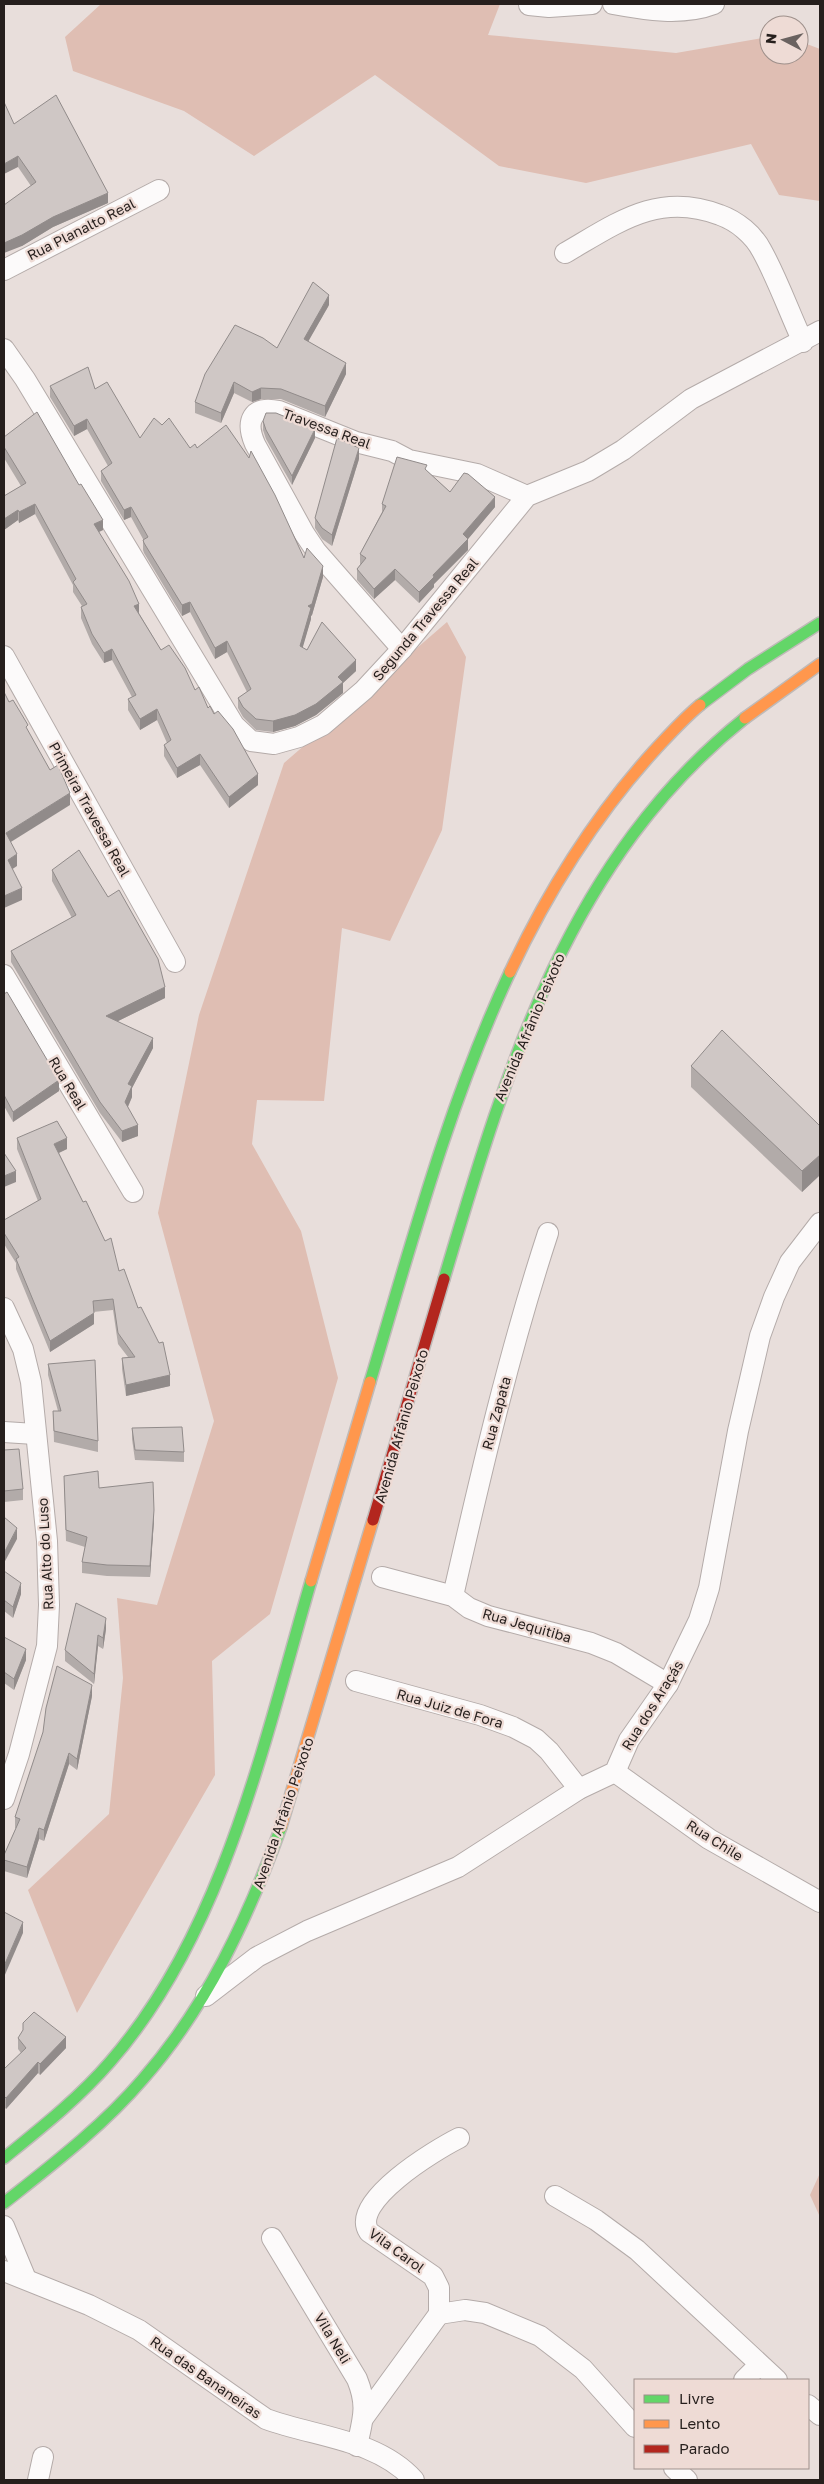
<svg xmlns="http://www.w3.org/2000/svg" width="824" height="2484" viewBox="0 0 824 2484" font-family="'Golos Text',sans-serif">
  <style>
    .green { fill: #dfbeb3 }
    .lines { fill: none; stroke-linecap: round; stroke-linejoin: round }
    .street-casing { stroke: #b4aba9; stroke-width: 22 }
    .fast-casing { stroke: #bfbab8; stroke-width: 14 }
    .slow-casing { stroke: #bfbab8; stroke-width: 14 }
    .jam-casing { stroke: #bfbab8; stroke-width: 14 }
    .street { stroke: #fcfafa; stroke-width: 20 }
    .fast { stroke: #63d668; stroke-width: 11 }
    .slow { stroke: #ff974d; stroke-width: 11 }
    .jam { stroke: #b3261e; stroke-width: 11 }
    .wall { fill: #b2aba9 }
    .shaded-wall { fill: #918b8a }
    .building { fill: #cfc7c5; stroke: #918b8a }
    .labels { text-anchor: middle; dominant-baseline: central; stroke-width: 4.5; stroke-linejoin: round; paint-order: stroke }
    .street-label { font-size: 14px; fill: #261f1d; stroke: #eedbd5 }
  </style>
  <rect width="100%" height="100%" fill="#e8dedb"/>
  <g class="green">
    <path d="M101,4H500L488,35L676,53L769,37V55H799V41L820,49V201L779,195L751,144L586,183L499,166L375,75L254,156L184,111L73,71L65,37Z"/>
    <path d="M447,622L466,657L442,830L390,941L342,928L324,1101L257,1100L252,1144L301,1231L338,1378L270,1614L212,1661L215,1775L77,2013L28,1890L109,1814L123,1678L117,1598L157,1605L214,1421L158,1213L199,1015L284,763Z"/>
    <path d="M820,2173V2217L810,2195Z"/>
  </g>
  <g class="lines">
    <defs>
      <g id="street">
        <path d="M613,4C645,10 683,16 714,4"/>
        <path d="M529,5L549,7L592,4"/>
        <path d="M565,253C617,223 658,191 720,215C737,221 754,235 762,251C778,280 789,312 803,342"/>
        <path d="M4,270L159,190"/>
        <path d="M4,349L25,379L234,725L251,741L274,744L299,737L323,725L364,690L402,649L527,496L588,471L623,450L691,399L820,331"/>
        <path d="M402,649L316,551L304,533L255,444C245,421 252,405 279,411L356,442L392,451L409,460L477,474L527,496"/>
        <path d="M4,656L175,962"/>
        <path d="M4,975L133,1192"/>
        <path d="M4,1308L23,1349L31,1382L47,1541L49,1605L47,1646L19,1754L4,1799"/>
        <path d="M4,1432L35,1434"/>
        <path d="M382,1577L453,1596L469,1608L488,1616L591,1643L616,1653L668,1684"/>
        <path d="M453,1596C481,1473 509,1352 548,1233"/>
        <path d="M356,1681L480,1715L513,1727L536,1739L549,1751L579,1789"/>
        <path d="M615,1772L709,1839L820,1902"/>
        <path d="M206,1996L257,1957L307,1931L458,1867L579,1789L615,1772L629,1740L668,1684L699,1620L709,1588L738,1431L760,1336L774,1297L790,1262L820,1223"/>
        <path d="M555,2196L596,2220L637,2250L777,2380"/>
        <path d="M4,2226L26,2279"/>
        <path d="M272,2238L357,2379C368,2406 363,2418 357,2446"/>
        <path d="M4,2271L89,2305L139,2330L266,2419C315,2437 377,2439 414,2480"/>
        <path d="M439,2314V2288L433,2276L369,2232C349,2202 435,2150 459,2138"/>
        <path d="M439,2314L465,2310L485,2313L540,2336L583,2369L635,2427"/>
        <path d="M744,2380L759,2365"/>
        <path d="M808,2405L820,2415"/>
        <path d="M364,2417L439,2314"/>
        <path d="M674,2468L687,2480"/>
        <path d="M38,2480L43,2457"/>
      </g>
      <g id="fast">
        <path d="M700,705L748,669L820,623"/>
        <path d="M444,1279C506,1071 567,860 745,718"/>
        <path d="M370,1382C411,1245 449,1102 510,972"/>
        <path d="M4,2158C41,2128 79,2098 110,2062C223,1933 264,1742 311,1581"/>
        <path d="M4,2203C52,2165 103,2126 143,2079C207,2006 248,1918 281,1827"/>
      </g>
      <g id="slow">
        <path d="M745,718L820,664"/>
        <path d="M510,972C548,891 594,817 654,751C669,735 683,719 700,705"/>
        <path d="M311,1581L370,1382"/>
        <path d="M281,1827L373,1520"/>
      </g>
      <path id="jam" d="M373,1520L444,1279"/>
    </defs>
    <use href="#street" class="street-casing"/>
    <use href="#fast" class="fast-casing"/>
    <use href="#slow" class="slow-casing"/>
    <use href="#jam" class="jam-casing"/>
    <use href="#street" class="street"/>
    <use href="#fast" class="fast"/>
    <use href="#slow" class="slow"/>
    <use href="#jam" class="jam"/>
  </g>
  <g class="wall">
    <path d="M14,124L108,203L53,227L22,246L31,186L18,167Z"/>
    <path d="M329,305L308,341L346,374L325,417L281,399H261L252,402L234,393L221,423L195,413V402L277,348Z"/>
    <path d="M50,386L95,389L140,438L162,425L190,448H197L323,577L312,615L311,616V619L302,648L356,671L343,683V693L316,715L295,726L273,732L256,730L243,717L238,708V698L247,692L227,652L215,659L190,612L182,616L144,553L143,550V539L131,517L124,520L101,481V471L108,466L87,429L74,436L50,397Z"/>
    <path d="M263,421L315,438L292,485L266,439L263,430Z"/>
    <path d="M4,437L103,530L99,532L139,613L161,650L195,690L208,708L214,714L258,785L229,808L200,765L177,778L164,756V745L167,743L157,720L140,730L128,710V699L132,697L112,660L104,663L92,644L81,618V607L82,606L73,592V585L35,514L19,523L18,520L4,530V496L21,486L4,458Z"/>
    <path d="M359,459L332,546L322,539L315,528V518Z"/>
    <path d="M427,471L450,492L495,507L468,539V550L434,584V587L419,603L395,580L374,599L357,580V569L360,565V554L382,512V504Z"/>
    <path d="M52,870L165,998L118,1021L153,1048L132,1088V1097L128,1107L138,1136L122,1142L100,1113L11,962V951L72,918L52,881Z"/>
    <path d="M4,994L59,1091L13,1122L4,1106Z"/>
    <path d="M691,1066L820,1126V1175L802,1192L691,1087Z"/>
    <path d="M17,1138L67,1149L59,1153L83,1202L138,1308L170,1386L126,1396L122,1369V1358L128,1357L118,1344L113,1310L93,1312L94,1324L50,1352L16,1269V1263L4,1244V1220L38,1201L17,1149Z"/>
    <path d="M48,1364L98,1441V1452L54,1442L53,1411H58L48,1375Z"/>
    <path d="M132,1428L184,1452V1462L135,1460L132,1439Z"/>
    <path d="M4,1450L23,1489V1500L4,1502Z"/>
    <path d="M64,1476L99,1488L154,1520L150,1577L107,1576L82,1573V1562L85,1547L66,1541Z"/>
    <path d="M4,1571L21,1594L13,1618L4,1611Z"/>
    <path d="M106,1629L103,1649L98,1646L94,1684L65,1661V1650Z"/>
    <path d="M4,1637L26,1660L14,1690L4,1683Z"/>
    <path d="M92,1696L77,1770L69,1764L44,1841L39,1839L27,1878L4,1871V1855L16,1828H15V1817Z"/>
    <path d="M18,2038L66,2048L40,2075L38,2073L6,2109L4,2107V2069L21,2053L18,2049Z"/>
  </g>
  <g class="shaded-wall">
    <path d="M18,156V167L4,174V164Z"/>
    <path d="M108,193V203L53,227L22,246L4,253V243L53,217Z"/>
    <path d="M329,295V305L304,349V339Z"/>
    <path d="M346,363V374L325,417V406Z"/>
    <path d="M234,382V393L221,423V413Z"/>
    <path d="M261,388V399L252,402V392Z"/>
    <path d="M87,419V429L74,436V426Z"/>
    <path d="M315,429V438L292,485V476Z"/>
    <path d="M359,448V459L332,546V535Z"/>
    <path d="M495,497V507L468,539V550L434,584V587L419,603V592L463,534Z"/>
    <path d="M35,504V514L19,523V512Z"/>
    <path d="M131,507V517L124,520V510Z"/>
    <path d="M18,510V520L4,530V519Z"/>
    <path d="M103,520V530L94,534V524Z"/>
    <path d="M323,566V577L312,615L311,616V619L300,657V646L308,606Z"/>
    <path d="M395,569V580L374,599V589Z"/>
    <path d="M190,602V612L182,616V605Z"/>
    <path d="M139,604V614L134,606Z"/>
    <path d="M227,641V652L215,659V648Z"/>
    <path d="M112,649V660L104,663V653Z"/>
    <path d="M356,660V671L343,683V693L316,715L295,726L273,732V721L338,677Z"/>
    <path d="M157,709V720L140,730V719Z"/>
    <path d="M200,754V765L177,778V768Z"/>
    <path d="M258,774V785L229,808V797Z"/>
    <path d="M70,793V805L6,845V833Z"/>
    <path d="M17,854V866L8,872V860Z"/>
    <path d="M22,888V900L4,908V896Z"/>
    <path d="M165,987V998L106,1027V1016Z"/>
    <path d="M153,1038V1048L132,1088V1097L125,1113V1102L128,1084Z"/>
    <path d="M59,1080V1091L13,1122V1112Z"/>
    <path d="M138,1125V1136L122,1142V1131Z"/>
    <path d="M67,1138V1149L54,1155V1144Z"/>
    <path d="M820,1155V1175L802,1192V1171Z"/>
    <path d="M16,1171V1182L4,1187V1176Z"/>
    <path d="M94,1313V1324L50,1352V1341Z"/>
    <path d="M170,1375V1386L126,1396V1385Z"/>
    <path d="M154,1510V1520L150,1577V1566Z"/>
    <path d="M17,1528V1539L4,1563V1553Z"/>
    <path d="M21,1583V1594L13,1618V1607Z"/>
    <path d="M106,1618V1629L103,1649V1638Z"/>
    <path d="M98,1635V1646L94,1684V1674Z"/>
    <path d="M26,1649V1660L14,1690V1679Z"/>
    <path d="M92,1685V1696L77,1770V1759Z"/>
    <path d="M69,1753V1764L44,1841V1830Z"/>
    <path d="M39,1828V1839L27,1878V1867Z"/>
    <path d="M23,1922V1933L4,1977V1966Z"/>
    <path d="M5,1997V2008L4,2009V1998Z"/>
    <path d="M66,2037V2048L40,2075V2064Z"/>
    <path d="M38,2062V2073L6,2109V2098Z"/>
  </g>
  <g class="building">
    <path d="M56,95L108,193L53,217L22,235L4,243V205L36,182L18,156L4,164V102L14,124Z"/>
    <path d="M313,282L329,295L304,339L346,363L325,406L281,389L261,388L252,392L234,382L221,413L195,402L205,374L235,325L263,338L277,348Z"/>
    <path d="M88,367L95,389L107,382L140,438L154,418L162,425L169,418L190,448L195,444L197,448L226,425L249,458L251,451L275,495L304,558L307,548L323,566L312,604L308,606L311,608L300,646L307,650L322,622L356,660L338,677L343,682L316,704L295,715L273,721L256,719L243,707L238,698L251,689L227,641L215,648L190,602L182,605L144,543L143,540L148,537L131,507L124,510L101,471L112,463L87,419L74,426L50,386Z"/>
    <path d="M37,412L79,485L81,484L103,520L94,524L129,581L139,604L134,606L161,650L169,645L185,668L195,690L199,687L208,708L210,706L214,714L218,711L233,729L258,774L229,797L200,754L177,768L164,745L171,740L157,709L140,719L128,699L136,695L112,649L104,653L92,634L81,607L87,604L73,582L76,579L35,504L19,512L18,510L4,519V496L26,483L4,447V437Z"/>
    <path d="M266,413H276L315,429L292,476L266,430L263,421Z"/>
    <path d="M337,438L359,448L332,535L322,528L315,518Z"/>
    <path d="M397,457L427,465L425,469L450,492L464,473L468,474L495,497L463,534L468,539L433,575L434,577L419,592L395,569L374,589L357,569L366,558L360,554L386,506L382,504Z"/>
    <path d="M4,692L9,702L13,700L28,725L26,727L50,770L58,765L70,793L6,833L17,854L8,860L22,888L4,896Z"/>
    <path d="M79,850L108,897L119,890L158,959L165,987L106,1016L153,1038L128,1084L132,1086L125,1102L138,1125L122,1131L100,1102L11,951L76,915L52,870Z"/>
    <path d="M7,992L59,1080L13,1112L4,1095V994Z"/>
    <path d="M722,1030L820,1126V1155L802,1171L691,1066Z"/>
    <path d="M57,1121L67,1138L54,1144L83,1202L86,1201L105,1241L111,1238L119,1271L124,1269L138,1308L141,1307L159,1343L163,1342L170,1375L126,1385L122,1358L135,1357L118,1333L113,1299L93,1301L94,1313L50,1341L16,1259L19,1257L4,1233V1220L41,1199L17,1138Z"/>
    <path d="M4,1153L16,1171L4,1176Z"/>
    <path d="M95,1360L98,1441L54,1431L53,1411H61L48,1364Z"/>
    <path d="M182,1427L184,1452L135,1450L132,1428Z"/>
    <path d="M19,1449L23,1489L4,1491V1450Z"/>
    <path d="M98,1471L99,1488L153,1482L154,1510L150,1566L107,1565L82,1562L87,1537L66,1530L64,1476Z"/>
    <path d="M4,1517L17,1528L4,1553Z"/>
    <path d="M4,1571L21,1583L13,1607L4,1600Z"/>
    <path d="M76,1603L106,1618L103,1638L98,1635L94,1674L65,1650Z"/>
    <path d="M4,1637L26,1649L14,1679L4,1672Z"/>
    <path d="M57,1666L92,1685L77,1759L69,1753L44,1830L39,1828L27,1867L4,1860V1855L20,1819L15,1817L43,1732L46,1708Z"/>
    <path d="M4,1912L23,1922L4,1966Z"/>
    <path d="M34,2012L66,2037L40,2064L38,2062L6,2098L4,2096V2069L26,2048L18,2038L23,2030V2023Z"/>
  </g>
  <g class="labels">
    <g class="street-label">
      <text transform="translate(81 229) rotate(-27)">Rua Planalto Real</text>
      <text transform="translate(327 428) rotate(20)">Travessa Real</text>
      <text transform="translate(425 619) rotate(-50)">Segunda Travessa Real</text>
      <text transform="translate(90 809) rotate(61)">Primeira Travessa Real</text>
      <text transform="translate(529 1027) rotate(-67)">Avenida Afrânio Peixoto</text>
      <text transform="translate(68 1083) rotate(59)">Rua Real</text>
      <text transform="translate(496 1413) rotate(-75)">Rua Zapata</text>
      <text transform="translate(401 1426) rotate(-74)">Avenida Afrânio Peixoto</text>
      <text transform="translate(45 1554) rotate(-93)">Rua Alto do Luso</text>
      <text transform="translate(527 1625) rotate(16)">Rua Jequitiba</text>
      <text transform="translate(652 1705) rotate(-58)">Rua dos Araçás</text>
      <text transform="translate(450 1708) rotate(16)">Rua Juiz de Fora</text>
      <text transform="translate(283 1813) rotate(-71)">Avenida Afrânio Peixoto</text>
      <text transform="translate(715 1840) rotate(32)">Rua Chile</text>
      <text transform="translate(397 2250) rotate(36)">Vila Carol</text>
      <text transform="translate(333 2338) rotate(59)">Vila Neli</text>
      <text transform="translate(206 2377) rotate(35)">Rua das Bananeiras</text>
    </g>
  </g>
  <rect width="824" height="2484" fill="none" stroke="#261f1d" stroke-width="10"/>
  <rect x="634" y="2379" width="175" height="90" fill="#eedbd5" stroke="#9e908b"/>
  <rect x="644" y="2395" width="25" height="8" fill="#63d668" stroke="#9e908b"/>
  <text x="679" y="2404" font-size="15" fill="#261f1d">Livre</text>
  <rect x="644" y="2420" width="25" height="8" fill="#ff974d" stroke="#9e908b"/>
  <text x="679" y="2429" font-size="15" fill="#261f1d">Lento</text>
  <rect x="644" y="2445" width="25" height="8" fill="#b3261e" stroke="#9e908b"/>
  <text x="679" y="2454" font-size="15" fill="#261f1d">Parado</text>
  <g transform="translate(784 40) rotate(276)"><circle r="24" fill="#eedbd5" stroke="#9e908b"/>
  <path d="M0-4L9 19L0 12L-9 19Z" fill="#6a6260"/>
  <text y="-8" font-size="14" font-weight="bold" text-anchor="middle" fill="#261f1d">N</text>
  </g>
</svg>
